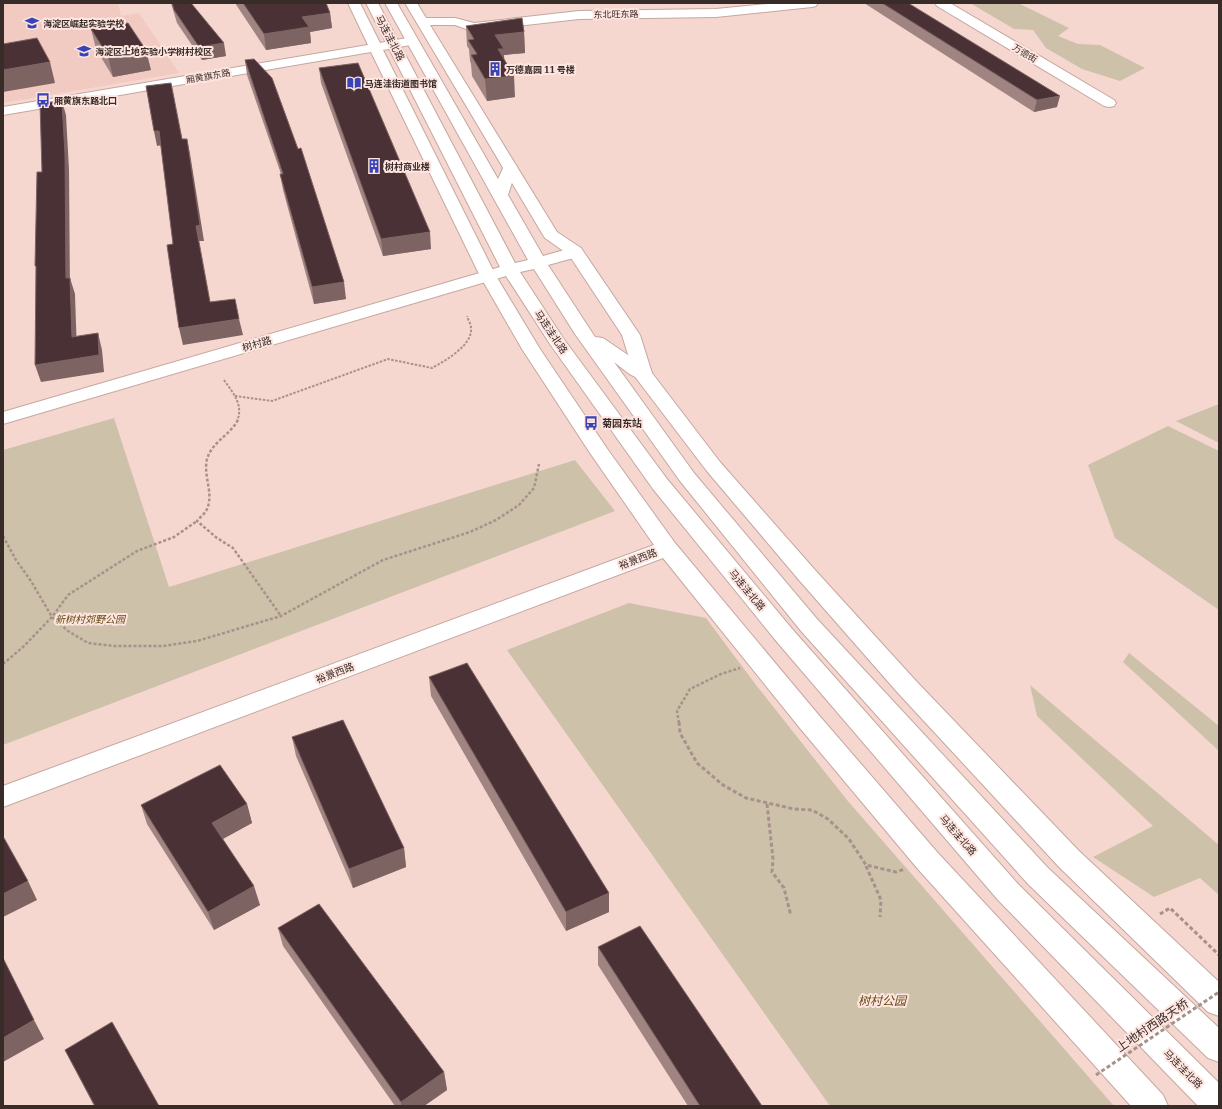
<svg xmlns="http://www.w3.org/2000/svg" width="1222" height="1109" viewBox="0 0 1222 1109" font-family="'IBM Plex Serif','Noto Sans SC',serif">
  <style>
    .built { fill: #f1cac1 }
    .green { fill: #cdc1aa }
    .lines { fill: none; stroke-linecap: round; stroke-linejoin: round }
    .minor-casing { stroke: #c5a7a0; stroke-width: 2 }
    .major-casing { stroke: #c5a7a0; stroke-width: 2 }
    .path-far2 { stroke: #a8918b; stroke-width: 2; stroke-dasharray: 2.5 1.5; stroke-linecap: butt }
    .path-far1 { stroke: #a8918b; stroke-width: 2.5; stroke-dasharray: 3 2; stroke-linecap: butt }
    .path { stroke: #a8918b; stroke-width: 3; stroke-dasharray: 4 2.5; stroke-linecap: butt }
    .minor { fill: #fff; fill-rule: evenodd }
    .major { fill: #fff; fill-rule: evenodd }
    .path-bridge { stroke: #a8918b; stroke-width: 3; stroke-dasharray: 4 2.5; stroke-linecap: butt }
    .wall { fill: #a08482 }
    .shaded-wall { fill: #7e6363 }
    .building { fill: #4a3135; stroke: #7e6363 }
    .labels { text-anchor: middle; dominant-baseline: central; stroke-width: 4; stroke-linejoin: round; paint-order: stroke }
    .far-street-label { font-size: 9px; fill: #382c29; stroke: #ffe5df }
    .far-poi-label { font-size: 9px; font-weight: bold; fill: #382c29; stroke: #ffe5df; text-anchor: start }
    .street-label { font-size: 10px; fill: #382c29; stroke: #ffe5df }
    .poi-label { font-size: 10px; font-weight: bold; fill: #382c29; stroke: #ffe5df; text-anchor: start }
    .park-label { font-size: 10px; font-style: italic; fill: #644b15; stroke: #ffe5df }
    .near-park-label { font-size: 12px; font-style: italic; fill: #644b15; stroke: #ffe5df }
    .near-street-label { font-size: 12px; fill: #382c29; stroke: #ffe5df }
  </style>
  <rect width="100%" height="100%" fill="#f6d7cf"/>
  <path class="built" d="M3,3H118L121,16L139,13L179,73L3,103Z"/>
  <g class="green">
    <path d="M970,3H1018L1069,28L1058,36L1078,44L1100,45L1145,68L1120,81L1082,69L1046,48L1033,30L1014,29Z"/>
    <path d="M1219,404V443L1176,421Z"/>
    <path d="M114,418L169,587L575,460L615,511L3,745V450Z"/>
    <path d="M1168,426L1219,451V610L1115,538L1088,465Z"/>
    <path d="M629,603L706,618L756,685L847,800L1114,1106H830L507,650Z"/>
    <path d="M1129,653L1219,726V751L1123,662Z"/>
    <path d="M1030,685L1219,845V895L1200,878L1154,897L1093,857L1153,826L1037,716Z"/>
  </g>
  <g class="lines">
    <defs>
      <g id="minor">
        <path d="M348,3H360L380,43L412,37L416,38L418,41L416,44L383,50L496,276L540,349L608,450L675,543L817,713L937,852L1163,1095L1168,1106H1131L917,868L799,727L663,558L3,807V786L654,545L590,453L522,349L480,276L371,52L3,115V107L368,45Z"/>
        <path d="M405,3H417L426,18H455L474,23L579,11L716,9L777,3H818L816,6L812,7L716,17L579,19L472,31L455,25H430L557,232L581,248L640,335L652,373L720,462L815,570L916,681L1079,851L1219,982V1016L1208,1012L1059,867L898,693L799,580L706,470L636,378L634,374L622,335L569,255L545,238L543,235Z"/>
        <path d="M935,3H950L1114,100L1116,103L1114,106L1109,107L1104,106L937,6Z"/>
      </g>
      <path id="major" d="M366,3H378L515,263L528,260L385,3H397L498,179L505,164L510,163L515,164L517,167L508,195L543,256L575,247L581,248L583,252L581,256L548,265L595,337L603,338L650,370L652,374L650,378C635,382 625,370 614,362L694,473L817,619L1048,868L1219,1028V1062L1208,1058L1028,884L801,631L680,481L575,334L534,269L520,272L563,338L667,479L793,630L1018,884L1219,1083V1106H1198L998,900L777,642L653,489L550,344L506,276L3,424V412L500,267Z"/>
    </defs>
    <use href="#minor" class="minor-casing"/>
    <use href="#major" class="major-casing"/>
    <g class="path-far2">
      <path d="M224,380C233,393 244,405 237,421"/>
      <path d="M235,396L272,401L388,359L432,368C445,361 473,345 471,328C471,324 468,320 467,316"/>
    </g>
    <g class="path-far1">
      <path d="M238,420C230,435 212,442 207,459C203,476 214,493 207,509C205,514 200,517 197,521L217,538L233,548L281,616"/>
      <path d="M3,536L16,560L31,581L52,617L68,631L88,643L114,646H163L197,641L281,616L383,560L470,532L496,520L519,505L534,488L539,464"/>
      <path d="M3,664L23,647L52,617L68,595L137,551L174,537L197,521"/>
      <path d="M679,723L677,711L690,689L721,674L740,668"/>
    </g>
    <g class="path">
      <path d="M679,722L680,733L697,763L723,785L746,798L794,809L812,810L828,819L849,839L866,865L896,872L905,869"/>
      <path d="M767,804L773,859L772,872L784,888L791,916"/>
      <path d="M866,866L881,900L880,917"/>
      <path d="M1160,914L1170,908L1219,955"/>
    </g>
    <use href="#minor" class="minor"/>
    <use href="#major" class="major"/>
    <path class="path-bridge" d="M1096,1075L1219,992"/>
  </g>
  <g class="wall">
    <path d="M171,3H191L226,56L202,60L177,23Z"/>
    <path d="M235,3H326L330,13L332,28L310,32L311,43L266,50Z"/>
    <path d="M864,3H908L1057,107L1034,112Z"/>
    <path d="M466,26L524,32L525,53L504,55V60L515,97L487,101L472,76L471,64L470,61L469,49L467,46Z"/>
    <path d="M91,29L151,70L113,77L96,49Z"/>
    <path d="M245,60L346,299L314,304L283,190L280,174H281L247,75Z"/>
    <path d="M319,68L431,249L383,256L321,83Z"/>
    <path d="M429,677L609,912L566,931L431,696Z"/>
    <path d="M292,737L404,848L406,867L353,888L296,756Z"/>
    <path d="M247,804L252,823L223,839L260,905L214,930L147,824L141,805Z"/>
    <path d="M278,928L444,1072L447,1090L424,1106H395L283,946Z"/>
    <path d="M598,947L762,1106H688L598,965Z"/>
    <path d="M65,1050L159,1106H94Z"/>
  </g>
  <g class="shaded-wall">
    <path d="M330,13L332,28L310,32L311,43L266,50L264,34L302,17Z"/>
    <path d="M524,32L525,53L504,55L505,70H499L495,35Z"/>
    <path d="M224,43L226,56L202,60L199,47Z"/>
    <path d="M146,50L151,70L113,77L108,56Z"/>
    <path d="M50,62L55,83L3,92V70Z"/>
    <path d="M514,76L515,97L487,101L485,79Z"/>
    <path d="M1060,96L1057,107L1034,112L1037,100Z"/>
    <path d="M62,101L66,115L69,170L70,294L66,278Z"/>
    <path d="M154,131H159L162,145L157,146Z"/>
    <path d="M187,139L190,154L204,241H199L214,319L196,226Z"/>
    <path d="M430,232L431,249L383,256L381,239Z"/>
    <path d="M70,278L75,294L77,354L72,337Z"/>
    <path d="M344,282L346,299L314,304L312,287Z"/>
    <path d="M239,319L243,335L183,345L179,328Z"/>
    <path d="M98,333L102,350L104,372L41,382L35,365Z"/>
    <path d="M247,804L252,823L217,842L212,823Z"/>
    <path d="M404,848L406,867L353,888L349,869Z"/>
    <path d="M28,881L37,900L3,917V894Z"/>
    <path d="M254,886L260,905L214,930L208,912Z"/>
    <path d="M609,893V912L566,931V912Z"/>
    <path d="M34,1020L44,1039L3,1062V1038Z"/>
    <path d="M444,1072L447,1090L424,1106H401V1102Z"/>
  </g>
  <g class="building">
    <path d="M172,3H191L224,43L199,47L174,10Z"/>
    <path d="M243,3H326L330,13L302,17L309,27L264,34Z"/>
    <path d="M882,3H908L1060,96L1037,100Z"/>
    <path d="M522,18L524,32L495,35L504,49H498L514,76L485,79L471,55L477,54L468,40L474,39L466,26Z"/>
    <path d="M128,23L146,50L108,56L91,29Z"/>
    <path d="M37,38L50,62L3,70V44Z"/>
    <path d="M254,59L272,78L298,149L301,148L344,282L312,287L280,174H283L245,60Z"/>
    <path d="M358,63L430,232L381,239L319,68Z"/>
    <path d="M171,83L182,139H187L200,225L196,226L210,302L235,299L239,319L179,328L167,245L173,244L159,131H154L146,86Z"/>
    <path d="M62,101L65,155L66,278H70L72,337L98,333L99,355L35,365L36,266H35L37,172H42L40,103Z"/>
    <path d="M467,663L609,893L566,912L429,677Z"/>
    <path d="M343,720L404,848L349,869L292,737Z"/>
    <path d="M220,765L247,804L212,823L254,886L208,912L141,805Z"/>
    <path d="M3,838H4L28,881L3,894Z"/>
    <path d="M319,904L444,1072L401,1102L278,928Z"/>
    <path d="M640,926L762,1106H700L598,947Z"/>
    <path d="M3,958L34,1020L3,1038Z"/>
    <path d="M112,1022L159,1106H95L65,1050Z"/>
  </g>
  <defs>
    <symbol id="school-bare" viewBox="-9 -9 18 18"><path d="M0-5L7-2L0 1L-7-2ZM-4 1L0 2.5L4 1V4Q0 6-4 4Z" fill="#3744b7" stroke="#ffe5df" stroke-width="2.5" paint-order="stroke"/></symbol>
    <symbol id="building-bare" viewBox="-9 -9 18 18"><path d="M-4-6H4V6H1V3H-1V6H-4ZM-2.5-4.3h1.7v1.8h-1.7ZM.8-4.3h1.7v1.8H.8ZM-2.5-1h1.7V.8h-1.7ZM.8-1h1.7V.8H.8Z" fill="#3744b7" stroke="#ffe5df" stroke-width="2.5" paint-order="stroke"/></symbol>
    <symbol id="library-bare" viewBox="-9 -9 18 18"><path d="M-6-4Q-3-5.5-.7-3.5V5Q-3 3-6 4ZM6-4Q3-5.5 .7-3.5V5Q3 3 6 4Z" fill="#3744b7" stroke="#ffe5df" stroke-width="2.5" paint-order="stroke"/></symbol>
    <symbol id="bus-bare" viewBox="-9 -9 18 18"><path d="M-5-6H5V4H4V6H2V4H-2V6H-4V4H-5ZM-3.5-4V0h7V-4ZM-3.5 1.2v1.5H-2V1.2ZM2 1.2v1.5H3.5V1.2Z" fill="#3744b7" stroke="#ffe5df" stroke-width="2.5" paint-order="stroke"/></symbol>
  </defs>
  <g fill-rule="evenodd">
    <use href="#school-bare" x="22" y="13" width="20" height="20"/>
    <use href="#school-bare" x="74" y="41" width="20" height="20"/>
    <use href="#building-bare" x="485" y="59" width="20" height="20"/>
    <use href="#library-bare" x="344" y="73" width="20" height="20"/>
    <use href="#bus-bare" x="33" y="90" width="20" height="20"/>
    <use href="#building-bare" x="364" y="156" width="20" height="20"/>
    <use href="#bus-bare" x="581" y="413" width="20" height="20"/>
  </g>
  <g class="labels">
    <g class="far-street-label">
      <text transform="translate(616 14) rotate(-1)">东北旺东路</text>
      <text transform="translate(1025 53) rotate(31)">万德街</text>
      <text transform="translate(208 76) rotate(-10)">厢黄旗东路</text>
    </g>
    <g class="far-poi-label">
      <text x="43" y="23">海淀区崛起实验学校</text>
      <text x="95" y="51">海淀区上地实验小学树村校区</text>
      <text x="506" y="69">万德嘉园 11 号楼</text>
      <text x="365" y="83">马连洼街道图书馆</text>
      <text x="54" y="100">厢黄旗东路北口</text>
      <text x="385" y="166">树村商业楼</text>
    </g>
    <g class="street-label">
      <text transform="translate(390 38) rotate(62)">马连洼北路</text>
      <text transform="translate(551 332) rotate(56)">马连洼北路</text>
      <text transform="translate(257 344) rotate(-16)">树村路</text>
      <text transform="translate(638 559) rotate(-21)">裕景西路</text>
      <text transform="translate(747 590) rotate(50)">马连洼北路</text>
      <text transform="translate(335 673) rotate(-21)">裕景西路</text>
      <text transform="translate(958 835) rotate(49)">马连洼北路</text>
      <text transform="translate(1183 1069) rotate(45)">马连洼北路</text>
    </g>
    <g class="poi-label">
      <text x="602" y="423">菊园东站</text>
    </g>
    <g class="park-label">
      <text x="90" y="619">新树村郊野公园</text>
    </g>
    <g class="near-park-label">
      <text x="882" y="1000">树村公园</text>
    </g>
    <g class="near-street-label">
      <text transform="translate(1152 1025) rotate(-34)">上地村西路天桥</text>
    </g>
  </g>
  <rect width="1222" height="1109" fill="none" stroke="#382c29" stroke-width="8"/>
</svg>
